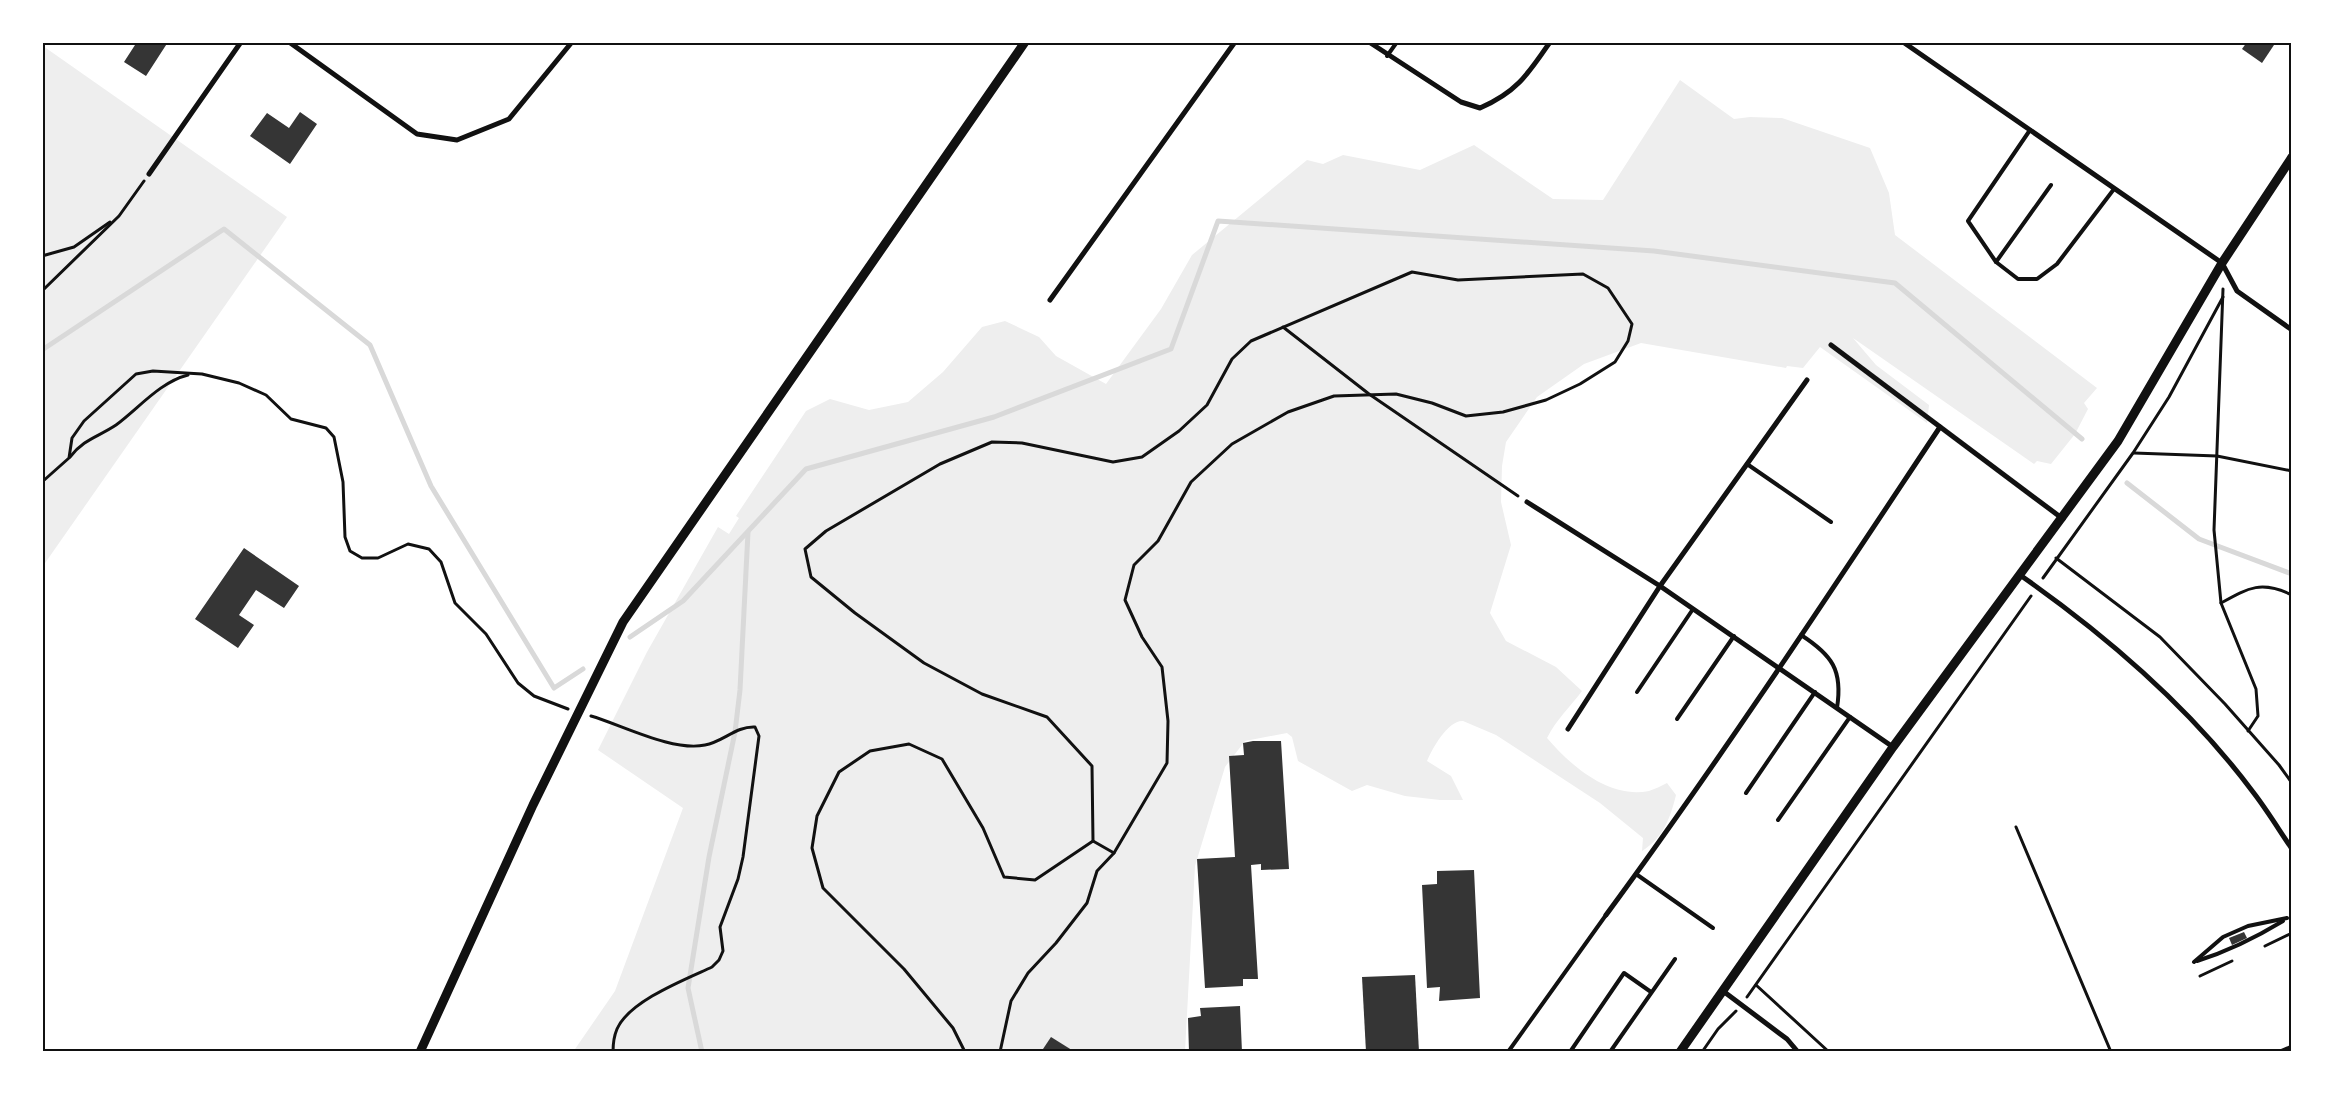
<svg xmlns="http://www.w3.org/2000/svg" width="2334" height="1094" viewBox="0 0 2334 1094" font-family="Georgia,serif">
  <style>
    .green { fill: #eee }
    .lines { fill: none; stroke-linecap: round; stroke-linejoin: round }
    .stream { stroke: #d9d9d9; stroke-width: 5 }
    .building { fill: #353535 }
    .path { stroke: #111; stroke-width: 3 }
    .service { stroke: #111; stroke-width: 4 }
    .minor { stroke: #111; stroke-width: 5 }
    .tertiary { stroke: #111; stroke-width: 9 }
    .neatline { fill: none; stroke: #111; stroke-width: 2 }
  </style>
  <rect width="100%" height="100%" fill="#fff"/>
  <g class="green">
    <path d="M43,46L287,217L43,566Z"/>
    <path d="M1680,80L1734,119L1750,117L1782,118L1870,148L1889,193L1895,235L2097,388L2084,403L2088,409L2075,434L2051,464L2037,461L2034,464L1853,338L1876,365L1929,405L1927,423L1820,347L1803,368L1787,366L1786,368L1641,343L1584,364L1537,397L1506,442L1502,466L1501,502L1511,545L1490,613L1506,641L1556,667L1582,691C1570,707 1556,720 1547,738C1571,766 1609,799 1649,791C1655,789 1661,786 1667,783L1676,795C1670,819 1663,838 1642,851L1643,838L1600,803L1496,735L1463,721C1448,720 1432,749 1427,761L1451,776L1463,800H1440L1405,796L1367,785L1352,791L1298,761L1292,737L1287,733L1245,741L1225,767L1195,866L1185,1051L573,1052L615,991L683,808L598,750L647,652L718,527L729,534L739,518L736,516L806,411L830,399L869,410L908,402L943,372L982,327L1005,321L1039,337L1056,356L1106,384L1161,309L1192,255L1307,160L1323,164L1343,155L1420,170L1474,145L1553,199L1603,200Z"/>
  </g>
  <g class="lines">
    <g class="stream">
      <path d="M42,350L224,229L370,345L431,486L554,688L583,669"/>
      <path d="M2127,483L2199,539L2292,574"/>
      <path d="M630,637L683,601L806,469L994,417L1171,349L1218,221L1654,251L1895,283L2082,439"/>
      <path d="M702,1052L688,988L709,857L735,732L740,690L748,532"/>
    </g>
  </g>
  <g class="building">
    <path d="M131,42H168L146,76L124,62L135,45Z"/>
    <path d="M2247,42H2276L2262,63L2242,49Z"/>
    <path d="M300,112L317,124L290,164L250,136L267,113L289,128Z"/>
    <path d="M244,548L299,586L284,608L256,590L239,615L254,625L238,648L195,619Z"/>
    <path d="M1253,741H1281L1289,869L1261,870V864L1251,865L1258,979H1243V986L1205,988L1197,859L1235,857L1229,756L1244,755L1243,743Z"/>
    <path d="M1474,870L1480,998L1439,1001L1440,987L1427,988L1422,885L1437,884V871Z"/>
    <path d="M2244,932L2247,938L2232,945L2229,938Z"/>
    <path d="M1415,975L1419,1052H1366L1362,977Z"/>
    <path d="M1240,1006L1242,1052H1189L1188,1018L1201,1016L1200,1008Z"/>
    <path d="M1051,1037L1075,1052H1041Z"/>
  </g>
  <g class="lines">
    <g class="path">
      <path d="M42,256L74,247L110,222"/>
      <path d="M2223,289L2214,530L2221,603L2256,689L2258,716L2248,731"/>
      <path d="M42,291L119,216L144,181"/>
      <path d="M1283,327L1369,394L1518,496"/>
      <path d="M2134,453L2217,456L2292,471"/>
      <path d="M70,457C84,439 98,437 116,425C139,408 160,382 188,375"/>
      <path d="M42,482L69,458L72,438L84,421L136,374L153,371L202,374L239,383L266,395L291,419L326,428L334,437L343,482L345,537L350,551L362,558H378L408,544L429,549L441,562L455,603L486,634L518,683L534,696L568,709"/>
      <path d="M2056,558L2160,637L2225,704L2279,765L2292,783"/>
      <path d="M2043,578L2133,453L2169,397L2223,297"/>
      <path d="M2221,603C2248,588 2261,580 2292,595"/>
      <path d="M591,716C622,725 673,752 705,745C723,742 736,726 755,727L759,736L743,857L738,879L720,927L723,951L719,960L712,967C686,979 629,1001 617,1029C614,1036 613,1044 613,1052"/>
      <path d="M2016,827L2111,1052"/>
      <path d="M1093,841L1114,853"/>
      <path d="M2265,946L2292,933"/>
      <path d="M2200,976L2232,961"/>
      <path d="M1756,985L1829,1052"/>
      <path d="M1747,997L2031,596"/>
      <path d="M965,1052L953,1028L904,969L823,888L812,848L817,816L839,772L870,751L909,744L942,759L983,828L1004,877L1035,880L1093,841L1092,766L1047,717L982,694L924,663L855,613L811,577L805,549L826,531L940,464L992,442L1022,443L1113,462L1142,457L1179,431L1207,405L1232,359L1251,341L1412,272L1458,280L1583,274L1608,288L1632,324L1628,341L1615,362L1580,384L1546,400L1503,412L1466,416L1432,403L1396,394L1334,396L1288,412L1232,444L1191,482L1158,541L1134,565L1125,600L1142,637L1162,667L1168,721L1167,763L1114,853L1097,871L1087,903L1056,943L1028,973L1011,1001L1000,1052"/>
      <path d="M1702,1052L1718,1029L1736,1011"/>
      <path d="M2278,1052L2292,1046"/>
    </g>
    <g class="service">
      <path d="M1387,56L1397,42"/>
      <path d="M2030,130L1968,221L1996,262L2018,279H2037L2057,264L2114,189"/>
      <path d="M1996,262L2051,185"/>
      <path d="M1747,464L1831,522"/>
      <path d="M1801,635C1832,655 1843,670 1837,708"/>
      <path d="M1637,692L1693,609"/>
      <path d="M1677,719L1734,636"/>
      <path d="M1746,793L1815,692"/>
      <path d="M1778,820L1850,717"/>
      <path d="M1636,874L1713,928"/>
      <path d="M2197,961C2229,951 2255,938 2283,921"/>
      <path d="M2194,962L2223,937L2248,926L2287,918"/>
      <path d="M1508,1052L1606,915"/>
      <path d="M1570,1052L1624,973L1651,992"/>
      <path d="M1610,1052L1675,959"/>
    </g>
    <g class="minor">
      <path d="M289,42L417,134L457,140L509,119L572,42"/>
      <path d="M1369,42L1461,102L1480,108C1517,92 1528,74 1550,42"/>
      <path d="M1903,42L2222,263L2237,291L2292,330"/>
      <path d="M149,174L241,42"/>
      <path d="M1050,300L1235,42"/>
      <path d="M1831,345L2063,519"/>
      <path d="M1527,502L1660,586L1893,747"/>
      <path d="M2020,575C2107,636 2189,706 2253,792C2267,810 2279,830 2292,849"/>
      <path d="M1568,729L1660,586L1807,380"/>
      <path d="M1606,915C1723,756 1831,591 1940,427"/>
      <path d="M1723,991L1787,1039L1798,1052"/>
    </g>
    <g class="tertiary">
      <path d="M420,1052L533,805L623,622L1025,42"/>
      <path d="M1680,1052L1893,747L2118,441L2222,263L2292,157"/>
    </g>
  </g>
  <rect width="2334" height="1094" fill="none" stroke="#ffffff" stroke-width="88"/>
  <rect x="44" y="44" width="2246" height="1006" class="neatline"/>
</svg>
